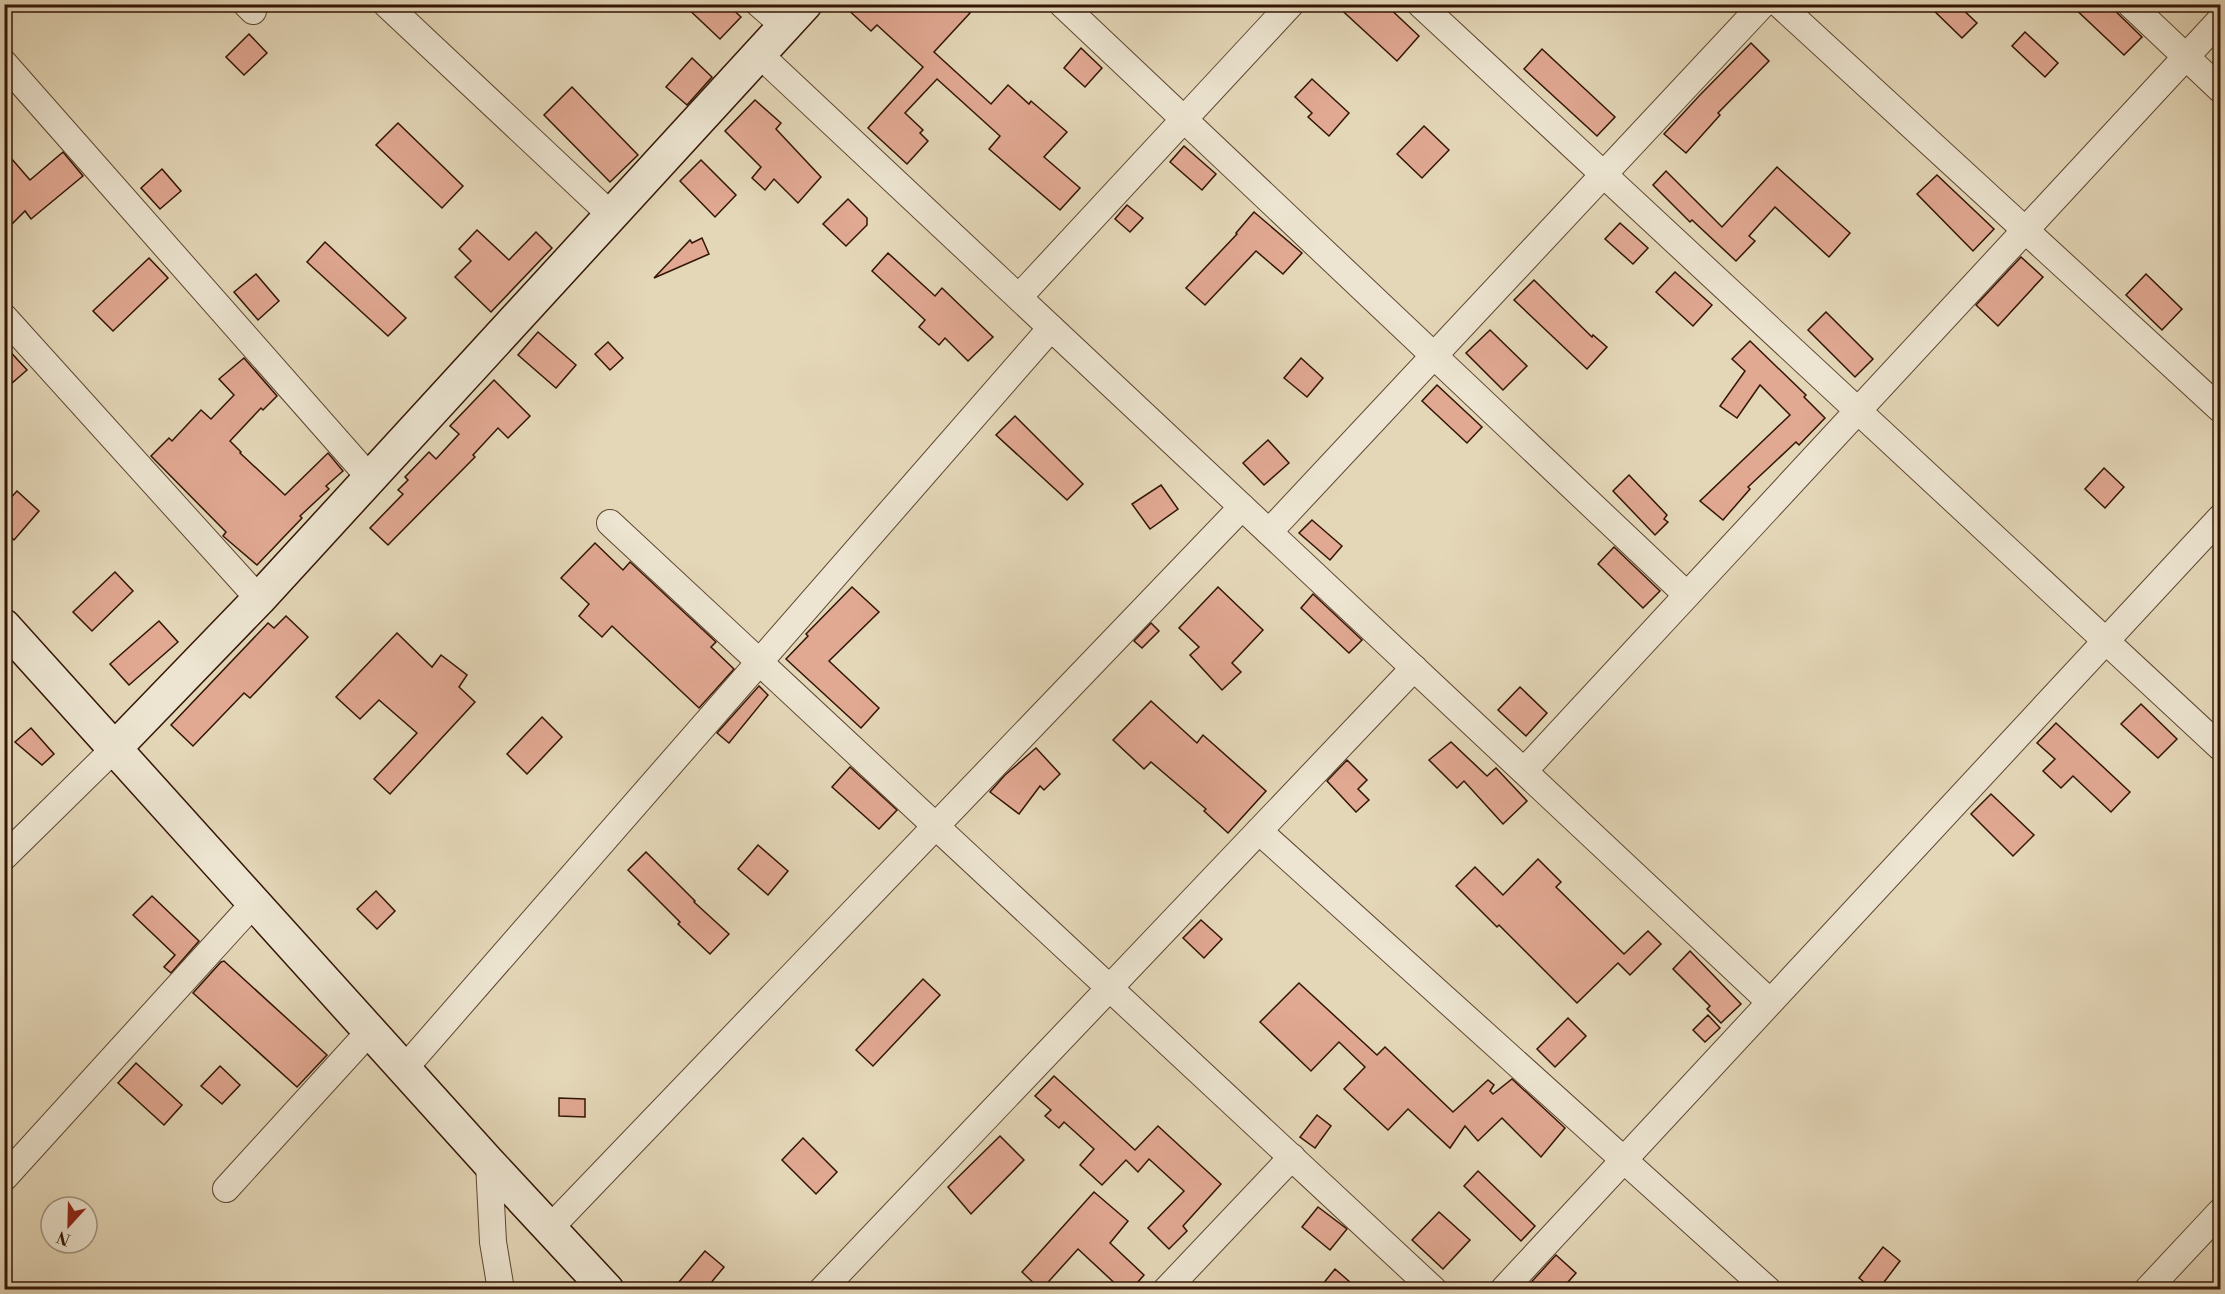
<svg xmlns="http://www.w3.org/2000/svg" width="2225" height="1294" viewBox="0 0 2225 1294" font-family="'Libre Bodoni',serif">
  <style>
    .building { fill: #e1a892; stroke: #331505; stroke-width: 1.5 }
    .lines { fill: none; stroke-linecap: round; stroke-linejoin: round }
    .street-casing { stroke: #5f4632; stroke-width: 28 }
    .secondary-casing { stroke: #331505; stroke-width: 36 }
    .street { stroke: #ede5d1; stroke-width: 26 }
    .secondary { stroke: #ede5d1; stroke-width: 33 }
  </style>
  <rect width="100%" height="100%" fill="#e4d7b8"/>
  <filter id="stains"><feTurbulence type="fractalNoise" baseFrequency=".00333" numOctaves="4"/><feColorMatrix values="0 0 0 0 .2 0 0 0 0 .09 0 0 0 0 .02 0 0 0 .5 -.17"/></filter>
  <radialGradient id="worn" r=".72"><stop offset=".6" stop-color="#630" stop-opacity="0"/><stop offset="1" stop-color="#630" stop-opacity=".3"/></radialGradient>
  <g class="building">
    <path d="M683,4H727L741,17L720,39Z"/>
    <path d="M842,4H960L970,13L934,52L991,104L1008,85L1029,104L1031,101L1067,132L1044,157L1080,188L1060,210L989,149L1000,136L937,79L905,113L923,130L920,133L928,141L907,164L868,128L923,67L877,25L871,31Z"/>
    <path d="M1335,4H1385L1419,36L1397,61Z"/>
    <path d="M1927,4H1957L1977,23L1962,38Z"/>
    <path d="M2070,4H2108L2142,37L2124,55Z"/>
    <path d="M2025,32L2058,63L2045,77L2012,46Z"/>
    <path d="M249,34L267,53L244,75L226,57Z"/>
    <path d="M1751,43L1769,61L1718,113L1720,115L1686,153L1664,134L1699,96Z"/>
    <path d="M1081,48L1102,68L1085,87L1064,68Z"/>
    <path d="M1542,49L1615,117L1597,136L1524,69Z"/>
    <path d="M692,58L712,77L687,105L666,87Z"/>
    <path d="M1312,79L1349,113L1329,136L1308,117L1312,113L1295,97Z"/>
    <path d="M572,87L638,155L610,182L544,115Z"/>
    <path d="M755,100L781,123L776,129L821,177L798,203L774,179L765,190L752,178L761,167L725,131Z"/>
    <path d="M398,123L463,186L442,208L376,145Z"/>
    <path d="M1424,126L1449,150L1422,178L1397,154Z"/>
    <path d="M1184,146L1216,174L1202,190L1170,162Z"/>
    <path d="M4,150L30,180L63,152L83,176L31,219L25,211L4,232Z"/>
    <path d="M701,160L736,195L715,217L680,181Z"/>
    <path d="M1777,167L1850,233L1829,257L1775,207L1749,236L1755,241L1736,261L1692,220L1690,222L1653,185L1666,171L1722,227Z"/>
    <path d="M162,169L181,191L160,209L141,188Z"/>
    <path d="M1937,175L1994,229L1973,251L1917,194Z"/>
    <path d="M848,199L867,218V225L846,246L823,224Z"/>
    <path d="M1127,205L1143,218L1130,232L1115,219Z"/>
    <path d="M1254,212L1302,253L1283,274L1256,251L1205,305L1186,288L1237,234L1236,233Z"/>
    <path d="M1620,223L1648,248L1633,264L1605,239Z"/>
    <path d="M477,230L509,260L536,232L552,248L491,312L455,277L471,261L459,249Z"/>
    <path d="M702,238L709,254L654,278L690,240L692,243Z"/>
    <path d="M325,242L406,318L388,336L307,262Z"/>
    <path d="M888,253L935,296L942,288L993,337L968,361L945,338L939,345L919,327L925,320L872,271Z"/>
    <path d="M2021,257L2043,277L1998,326L1976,305Z"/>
    <path d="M149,258L168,278L113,331L93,311Z"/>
    <path d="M1675,272L1712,305L1693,326L1656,292Z"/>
    <path d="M256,274L279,301L258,320L234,292Z"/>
    <path d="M2146,274L2182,309L2162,330L2126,295Z"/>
    <path d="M1534,280L1592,337L1593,335L1607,347L1587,369L1514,300Z"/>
    <path d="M1826,312L1873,359L1855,377L1808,330Z"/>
    <path d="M1490,330L1527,366L1503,390L1466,353Z"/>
    <path d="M538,332L576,365L556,388L518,355Z"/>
    <path d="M1750,341L1806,395L1804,397L1825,418L1799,445L1796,442L1748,487L1750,489L1723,520L1700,501L1790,415L1760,385L1737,418L1720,406L1745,371L1732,359Z"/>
    <path d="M608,342L623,358L610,370L595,354Z"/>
    <path d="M4,345L27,370L4,390Z"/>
    <path d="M244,358L277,396L263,410L261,408L230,441L241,452L240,453L285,495L328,453L343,471L326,486L329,489L300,516L302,518L257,565L223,536L226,532L151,456L169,438L172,441L201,410L211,419L234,395L219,379Z"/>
    <path d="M1301,358L1323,378L1307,397L1284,378Z"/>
    <path d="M494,380L530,416L508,438L498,428L473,455L475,457L388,545L370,528L403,494L398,490L408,480L405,477L429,452L436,459L459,434L450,426Z"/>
    <path d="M1437,385L1482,427L1467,443L1422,401Z"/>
    <path d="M1015,416L1083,484L1067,500L996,435Z"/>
    <path d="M1268,440L1289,463L1264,485L1243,463Z"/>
    <path d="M2104,468L2124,487L2105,508L2085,489Z"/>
    <path d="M1629,475L1667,515L1664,519L1668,522L1655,535L1613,491Z"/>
    <path d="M1161,485L1178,509L1150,529L1132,504Z"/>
    <path d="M17,491L39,511L14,540L4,530V505Z"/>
    <path d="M1312,520L1342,546L1330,560L1299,533Z"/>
    <path d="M595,543L623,570L630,562L716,642L711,647L734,669L699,708L612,626L602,637L579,616L589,604L561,578Z"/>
    <path d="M1614,547L1660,591L1643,608L1598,564Z"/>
    <path d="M115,572L133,591L92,631L73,612Z"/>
    <path d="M852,587L879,612L829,661L879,708L861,728L786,659L808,636L806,634Z"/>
    <path d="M1218,587L1263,630L1232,663L1241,672L1222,690L1190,655L1199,647L1179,628Z"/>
    <path d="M1313,594L1362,640L1349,653L1301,608Z"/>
    <path d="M286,616L308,637L250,698L244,693L193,746L171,725L268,623L274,628Z"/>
    <path d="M159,621L178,642L129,685L110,664Z"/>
    <path d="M1151,623L1159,631L1142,648L1134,641Z"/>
    <path d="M397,633L432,667L441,655L467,675L459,687L475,702L390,794L374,779L417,733L379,700L360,719L336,697Z"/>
    <path d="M759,686L768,695L729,743L717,733Z"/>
    <path d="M1520,687L1547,713L1526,736L1498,710Z"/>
    <path d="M1151,701L1197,743L1203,735L1266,791L1228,833L1204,811L1206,809L1151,762L1144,769L1113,740Z"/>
    <path d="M2141,704L2177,739L2158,758L2121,724Z"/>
    <path d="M542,717L562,737L527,774L507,754Z"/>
    <path d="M2056,723L2130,792L2111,812L2073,776L2061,788L2043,771L2055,759L2037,743Z"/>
    <path d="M31,728L54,754L42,765L15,742Z"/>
    <path d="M1451,742L1487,776L1496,768L1527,801L1503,824L1464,781L1457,788L1429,760Z"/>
    <path d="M1036,748L1060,774L1044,790L1040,786L1019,814L990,792L1005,775Z"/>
    <path d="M1347,760L1367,780L1358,789L1369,800L1356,812L1327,781Z"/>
    <path d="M850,767L897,810L879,829L832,787Z"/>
    <path d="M1991,794L2034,835L2013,856L1971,814Z"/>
    <path d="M758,845L788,871L768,895L738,869Z"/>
    <path d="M646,852L695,901L694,902L729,934L710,954L678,924L680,922L628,870Z"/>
    <path d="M1538,859L1561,882L1556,887L1624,954L1648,931L1661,944L1630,975L1618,963L1577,1003L1499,925L1497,927L1456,886L1475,867L1503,895Z"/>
    <path d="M376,891L395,911L377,929L357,909Z"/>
    <path d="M152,896L199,941L171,973L164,967L175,955L133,915Z"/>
    <path d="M1201,920L1222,939L1204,958L1183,938Z"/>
    <path d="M1690,951L1741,1004L1721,1023L1707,1009L1710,1006L1673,969Z"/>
    <path d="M224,961L327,1055L297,1087L193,993L221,962Z"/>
    <path d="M923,979L940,995L873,1066L856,1050Z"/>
    <path d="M1299,983L1377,1055L1385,1047L1453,1112L1488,1080L1494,1085L1490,1091L1493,1094L1512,1079L1565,1128L1541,1157L1502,1118L1478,1141L1465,1126L1450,1148L1408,1109L1388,1130L1344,1089L1365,1067L1339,1042L1311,1071L1260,1022Z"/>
    <path d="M1708,1015L1720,1028L1705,1042L1693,1030Z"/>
    <path d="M1568,1018L1586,1036L1555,1067L1537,1049Z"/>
    <path d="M136,1063L182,1105L164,1125L118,1083Z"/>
    <path d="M220,1066L240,1085L222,1104L201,1086Z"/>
    <path d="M1054,1076L1135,1150L1158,1126L1221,1184L1183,1226L1187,1231L1169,1249L1148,1228L1184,1191L1149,1159L1138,1172L1126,1160L1102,1185L1080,1165L1094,1149L1064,1122L1059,1128L1045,1116L1051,1110L1035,1096Z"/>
    <path d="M559,1098L585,1099V1117L559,1116Z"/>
    <path d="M1317,1115L1331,1126L1315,1148L1300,1137Z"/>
    <path d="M1000,1136L1024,1160L971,1214L948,1187Z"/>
    <path d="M803,1138L837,1172L816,1194L782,1160Z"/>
    <path d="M1478,1171L1535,1226L1521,1241L1464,1186Z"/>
    <path d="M1094,1192L1128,1221L1110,1243L1144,1275L1131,1290H1122L1078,1249L1041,1290L1022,1272Z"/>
    <path d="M1318,1207L1347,1229L1330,1250L1302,1227Z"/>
    <path d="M1439,1212L1470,1240L1443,1269L1412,1240Z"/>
    <path d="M1883,1247L1900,1261L1878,1290H1874L1859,1278Z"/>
    <path d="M705,1251L724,1267L705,1290H688L679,1282Z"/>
    <path d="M1556,1255L1576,1273L1561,1290H1524Z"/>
    <path d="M1335,1269L1359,1290H1318Z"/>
  </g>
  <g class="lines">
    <defs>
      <g id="street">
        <path d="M246,4L253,11"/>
        <path d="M386,4L611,215"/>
        <path d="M759,4L784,26"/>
        <path d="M1062,4L1687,595"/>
        <path d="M1420,4L2220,747"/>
        <path d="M1779,4L2220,409"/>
        <path d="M2130,4L2220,89"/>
        <path d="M759,54L1770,1002"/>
        <path d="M4,63L370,478"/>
        <path d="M1019,297L1291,4"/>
        <path d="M4,317L259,599"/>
        <path d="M610,523L1434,1290"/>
        <path d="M1269,532L1763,4"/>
        <path d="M1524,771L2220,20"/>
        <path d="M1259,831L1768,1290"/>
        <path d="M4,857L115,748"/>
        <path d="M404,1069L1051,328"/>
        <path d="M489,1163L493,1242L501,1290"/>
        <path d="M4,1178L254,903"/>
        <path d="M226,1189L370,1031"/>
        <path d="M550,1228L1242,507"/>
        <path d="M822,1290L1414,668"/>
        <path d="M1166,1290L1292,1157"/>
        <path d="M1503,1290L2220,518"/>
        <path d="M2147,1290L2220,1212"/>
      </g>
      <g id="secondary">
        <path d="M4,626L489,1163L607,1290"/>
        <path d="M115,748L259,599L805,4"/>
      </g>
    </defs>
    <use href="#street" class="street-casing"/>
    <use href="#secondary" class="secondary-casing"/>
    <use href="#street" class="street"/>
    <use href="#secondary" class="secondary"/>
  </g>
  <rect width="2225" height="1294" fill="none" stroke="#e4d7b8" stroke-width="24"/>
  <rect x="6" y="6" width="2213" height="1282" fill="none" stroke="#331505" stroke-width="3"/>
  <rect x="12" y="12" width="2201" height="1270" fill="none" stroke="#331505" stroke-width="1.5"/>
  <g transform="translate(69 1225) rotate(202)"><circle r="28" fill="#ede5d1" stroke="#a3927f" stroke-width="1.5"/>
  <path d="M0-4.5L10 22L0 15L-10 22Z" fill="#8f2418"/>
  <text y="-9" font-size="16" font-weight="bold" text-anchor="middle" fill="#331505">N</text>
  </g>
  <rect width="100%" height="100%" filter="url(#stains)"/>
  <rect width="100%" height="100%" fill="url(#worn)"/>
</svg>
